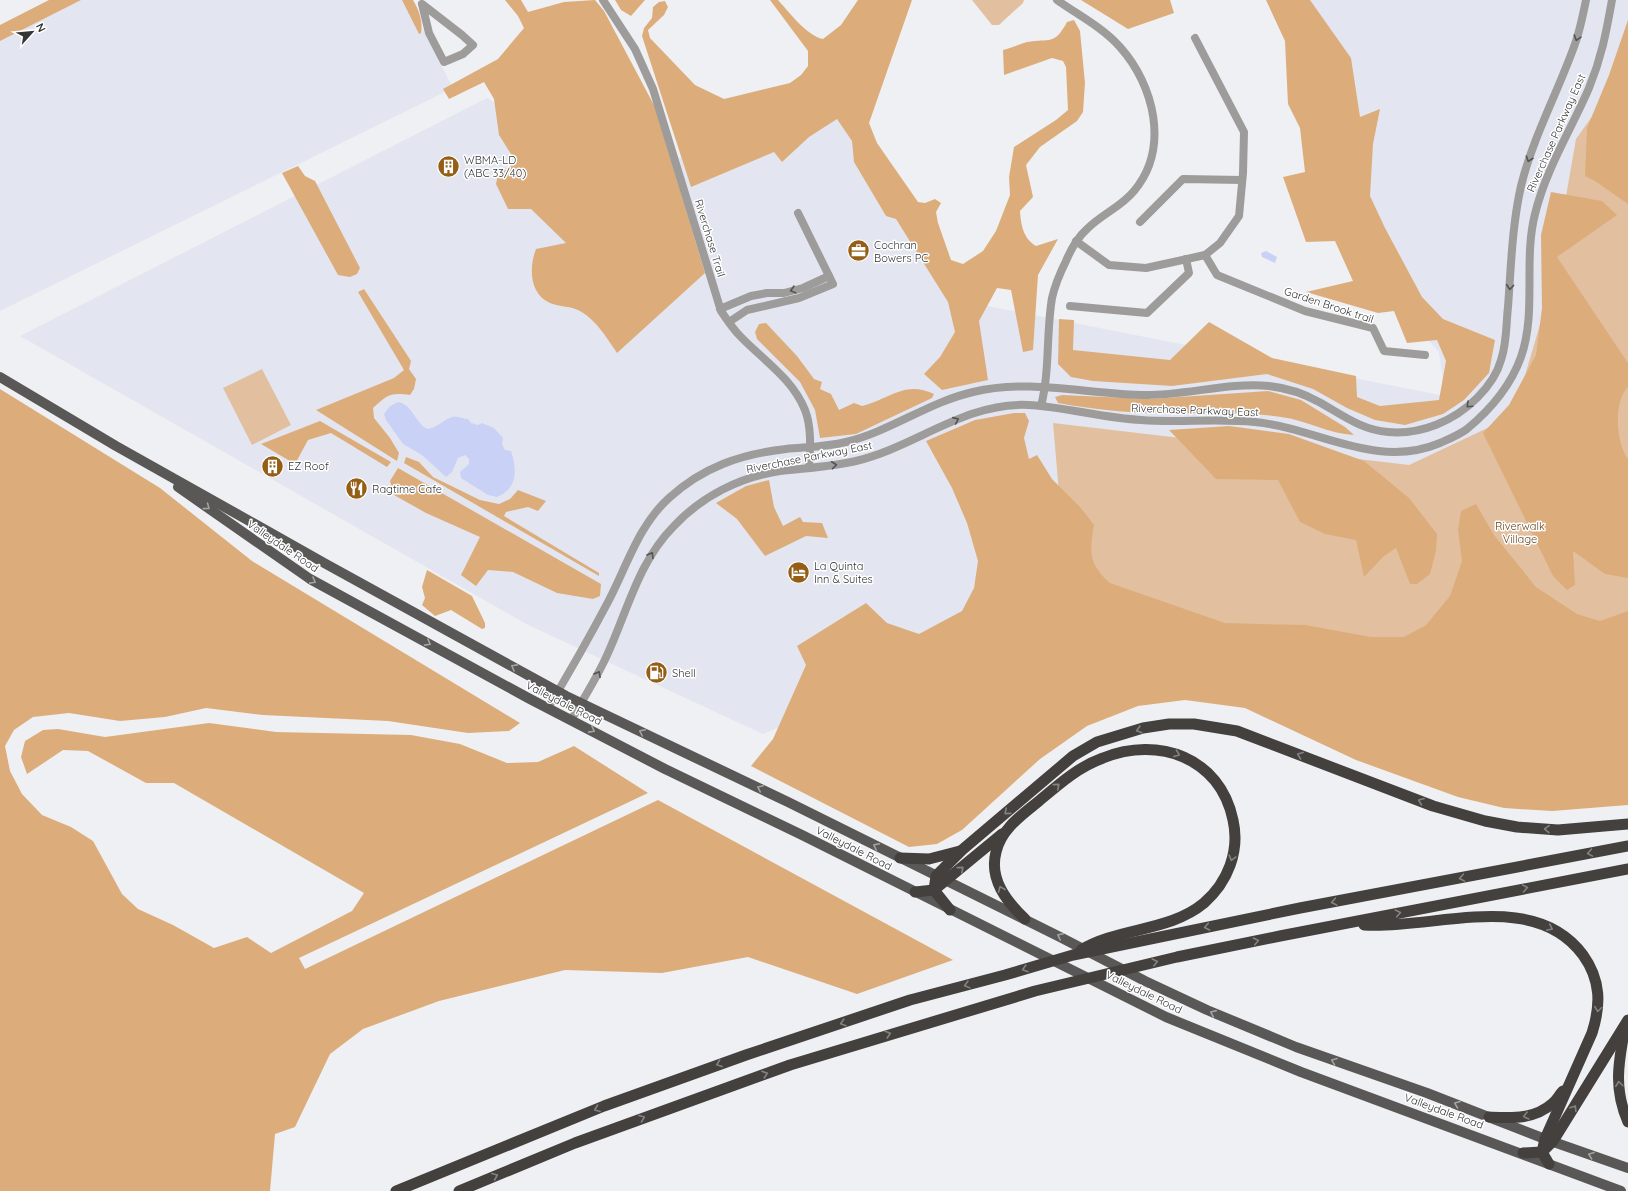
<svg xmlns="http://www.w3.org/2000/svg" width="1628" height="1191" viewBox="0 0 1628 1191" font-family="Quicksand,sans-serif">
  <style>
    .built { fill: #e3e6f0 }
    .green { fill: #e2c09f }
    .forest { fill: #dcad7b }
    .water { fill: #c9d2f6 }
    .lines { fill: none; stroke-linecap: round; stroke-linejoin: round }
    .minor { stroke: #9d9c9b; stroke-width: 8 }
    .major { stroke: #5a5856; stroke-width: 10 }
    .highway { stroke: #43403e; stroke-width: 11 }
    .oneway { stroke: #535354 }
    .oneway2 { stroke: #a4a3a2 }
    .oneway3 { stroke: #858382 }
    .labels { text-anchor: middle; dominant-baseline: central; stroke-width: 3; stroke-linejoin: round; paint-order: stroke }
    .street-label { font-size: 11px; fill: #333435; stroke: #fff }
    .poi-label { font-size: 11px; fill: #333435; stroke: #fff; text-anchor: start }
    .park-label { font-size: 11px; fill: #64431d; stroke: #fff }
  </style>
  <rect width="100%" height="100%" fill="#eff0f3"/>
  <g class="built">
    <path d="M66,0H408L453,88L0,311V30Z"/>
    <path d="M1272,0H1628V700L1054,618L763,734L528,625L20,336L487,98L620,174L837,114L957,300L1445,396L1439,352L1315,211L1327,107Z"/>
  </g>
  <g class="green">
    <path d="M972,0H1024L1023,3L999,25H992Z"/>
    <path d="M1621,76L1628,89V648L1073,656L1053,423L1409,465L1513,416L1549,294L1576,139Z"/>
    <path d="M262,369L291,425L252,445L223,388Z"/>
  </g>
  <g class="forest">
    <path d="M49,0H81L0,41V25Z"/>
    <path d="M402,0H413C419,10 423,21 421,33L419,34Z"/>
    <path d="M505,0H521L528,12L564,2L595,0L604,11L655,107L705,273L617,353C607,338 596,320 580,311C572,306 559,307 550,303C529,294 529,267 536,249L566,243L531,209H508L496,184L498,175L516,162L499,135L494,99L484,82L449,99L443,89L498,59L524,28L518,16Z"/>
    <path d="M615,0H645L631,16L621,10Z"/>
    <path d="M770,0H778C789,12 807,36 823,39L841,25L858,0H912L869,123L877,143L918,202L925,203L935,199L941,203L936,212L938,223L951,260L963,264L983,251L996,231L1010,195L1009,177L1014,147L1056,120L1068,110L1066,67L1063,61L1052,58L1004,75L1003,50C1011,48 1019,44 1027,42C1050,38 1054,46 1067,22L1074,20L1080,31L1085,83L1083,112L1077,121L1040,147L1026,165L1033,197L1020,211C1021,225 1023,238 1036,246L1058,239L1038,275L1033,350L1023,352L1011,290L997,288L979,321L988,380L942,390L924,374L940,357L955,332L948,302L896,219L886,216L854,162L852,141L837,119L809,137L782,162L774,152L691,187L642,36L644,28L652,18L653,7L659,2L665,1L668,7L664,15L648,30L650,38L695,85L724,99L790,83L801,75L808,66V51Z"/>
    <path d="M1081,0H1170L1174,13L1128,29Z"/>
    <path d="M1266,0H1310L1351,58L1360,117L1380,109L1373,144L1370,196L1385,228L1422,297L1443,319L1495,340L1489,373L1464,400L1443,414L1405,425L1375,420L1347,408L1313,389L1267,374L1172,386L1093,381L1071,377L1058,364L1059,319L1074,320L1073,350L1170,360L1209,322L1272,358L1356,376L1357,397L1380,406L1439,400L1446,361L1437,340L1407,343L1394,311L1378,313L1306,292L1353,281L1335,241L1306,242L1283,177L1305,172L1300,128L1288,104L1285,41Z"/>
    <path d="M1628,20V204L1595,181L1585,176L1587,128L1609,75Z"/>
    <path d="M298,166L305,176L315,181L360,268L357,274L350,277L338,275L282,173Z"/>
    <path d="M1551,192L1602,201L1617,215L1557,257L1628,363V387C1613,402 1616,443 1628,459V578L1605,574L1573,551L1575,585L1567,590L1553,576L1483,433L1509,405L1536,355L1542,308L1541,235Z"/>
    <path d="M364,289L411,361L409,369L416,379L414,389L410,395C390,392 387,395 373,408L374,418L390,438L399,453L397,461L316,410L394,378L404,370L358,292Z"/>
    <path d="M766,323L797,356L814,379L822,382L820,389L831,394L839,410L854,403L862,406C890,399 905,380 934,394L932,398L856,434L820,438L815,410L800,382L757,339L755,332L759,324Z"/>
    <path d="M0,389L160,488L252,561L520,723L509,731L468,733L388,721L263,715L206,708L165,717L120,721L69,713L33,717L14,730L5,746L10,771L22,794L42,815L71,827L93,841L122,894L138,909L173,925L214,948L247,937L271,953L352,911L364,893L174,783H146L88,751L63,750L27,774L21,757L25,741L43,730L58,729L105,737L209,723L276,732L411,735L460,744L507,763L538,762L574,746L648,793L299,958L305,969L658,800L953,960L857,994L748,957L662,973L565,970L439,1001L363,1029L330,1054L295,1127L275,1134L270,1191H0Z"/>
    <path d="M1268,391L1301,400L1345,427L1354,435C1329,434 1306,420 1281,417C1240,411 1199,414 1159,413C1127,413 1090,409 1058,403L1055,397L1062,395L1150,399Z"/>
    <path d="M1014,413H1025L1029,421L1024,438L1029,459L1037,455L1052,479L1081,508L1094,525C1089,553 1089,564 1110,583L1225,623L1305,625L1371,637H1404L1426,625L1450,596L1462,561L1458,530L1461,511L1476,504L1494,535L1536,587L1577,614L1600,621L1628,611V805L1552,811L1504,808L1458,797L1356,760L1245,708L1185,700L1138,706L1087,726L1040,759L962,830L937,844L909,847L751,766L773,739L806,665L797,646L866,603L887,623L919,634L962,611L974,588L978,561L967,523L952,488L926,441L975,420Z"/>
    <path d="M320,421L391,462L387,467L331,433L308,440L295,464L261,444Z"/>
    <path d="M1229,426L1289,434L1364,461L1409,498L1437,534L1436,551L1430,574L1417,584H1410L1396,548L1384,556L1364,577L1356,540L1325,534L1300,522L1278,480L1216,479L1169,430Z"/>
    <path d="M406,457L419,462L433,477L480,500L499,504L510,499L518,490L546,501L538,511L528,507L506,512L504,516L599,573V576L404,463Z"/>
    <path d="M398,468L601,584L600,596L593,599L557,593L513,572L488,570L476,586L461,575L480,537L426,513L394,495L390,481Z"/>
    <path d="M769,480L774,507L783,526L800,517L803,522L822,523L828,538L806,536L765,556L737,519L716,503L746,486Z"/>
    <path d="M427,570L472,596L485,623V628L482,629L451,610L435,616L422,605L425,598L422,587Z"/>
  </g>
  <g class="water">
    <path d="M1266,251L1277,257L1275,263L1262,257L1261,253Z"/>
    <path d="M398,402C412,404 415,422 427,429C437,428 443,420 452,417C458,415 462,419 468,419L471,423L478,425L482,423L494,428L503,438L502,444L505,450L511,451C517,469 518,489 497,497L488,495L461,478L460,472L469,464V459L465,455L458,458L452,472L446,477L422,455L403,444L386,420L384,414L390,406Z"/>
  </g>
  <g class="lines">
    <g class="minor">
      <path d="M603,0L635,49L653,89L721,311C727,320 733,329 740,336C763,360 792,378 805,410C812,428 810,449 809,468"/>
      <path d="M422,4L462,35L473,45L463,54L444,62L429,33Z"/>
      <path d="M1140,222L1183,179L1242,180"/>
      <path d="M1076,241L1109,265L1146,268L1205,255L1220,243L1239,216L1243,173L1244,132L1195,38"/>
      <path d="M1205,255L1217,275L1305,311L1373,328L1384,351L1425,355"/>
      <path d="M1070,306L1147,313L1189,273L1186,259"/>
      <path d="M720,309L751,296L767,293H784L803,288L829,276"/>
      <path d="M729,322L747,310L799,298L833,284L798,213"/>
      <path d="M1041,406C1050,371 1046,334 1052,298C1055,285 1060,273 1066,261C1071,249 1077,238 1087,229C1102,214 1121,207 1134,191C1170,148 1154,85 1120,47C1102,27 1078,15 1057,0"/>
      <path d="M548,708C569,673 589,638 608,602C627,566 638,526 669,498C703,467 741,454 786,449C806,447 826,447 846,442C891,431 929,402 973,392C1032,378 1089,395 1147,395C1187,395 1230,382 1269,386C1287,388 1303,393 1319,402C1341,414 1361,430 1388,432C1421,435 1454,421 1477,398C1488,387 1497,375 1501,360C1507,343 1506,324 1508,307C1511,267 1512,226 1521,186C1533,137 1558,92 1575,44C1580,30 1583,15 1586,0"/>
      <path d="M571,720C584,698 598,676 608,653C628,609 639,561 674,526C702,496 740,477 780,471C805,468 831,467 856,461C915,447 965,402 1028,405C1066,407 1103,418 1141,420C1179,423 1217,418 1255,422C1318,428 1376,470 1440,443C1449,439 1459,435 1467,429C1490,410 1511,385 1521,357C1537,311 1523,261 1535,214C1546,169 1571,130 1589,88C1602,56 1606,33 1612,0"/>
    </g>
    <g class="major">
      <path d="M0,377L116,446L326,564L566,696L788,802L1060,937L1145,981L1207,1010L1296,1047L1427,1093L1545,1139L1628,1168"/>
      <path d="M178,487L310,579L530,699L665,769L802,835L1166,1017L1301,1072L1621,1191"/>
    </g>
    <g class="highway">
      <path d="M900,858L929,859L960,851"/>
      <path d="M915,892L934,890L1002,834"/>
      <path d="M950,910L934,890L936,876L962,850L1073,756L1097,742L1143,728L1169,724H1194L1237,731L1433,806L1485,821L1517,827L1558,830L1628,824"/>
      <path d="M1025,919C1006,901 989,879 996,852C1001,829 1022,815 1039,801C1059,784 1078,767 1103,758C1158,736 1220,757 1233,820C1240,851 1228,882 1204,903C1169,932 1119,927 1081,950"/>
      <path d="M1364,925C1433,930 1534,888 1583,955C1601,980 1601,1005 1592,1033L1545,1139L1542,1152L1549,1164"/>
      <path d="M1624,1033C1618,1065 1614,1090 1628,1122"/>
      <path d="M1489,1117C1511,1118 1534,1120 1553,1103C1557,1100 1559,1095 1563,1091"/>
      <path d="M1523,1153L1542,1152L1553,1141L1628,1020"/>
      <path d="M396,1191L604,1106L746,1055L910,1000L1005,975L1073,955L1300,908L1628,846"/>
      <path d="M459,1191L575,1143L790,1065L1035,991L1177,957L1280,936L1628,869"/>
    </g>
  </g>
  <defs><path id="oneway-chevron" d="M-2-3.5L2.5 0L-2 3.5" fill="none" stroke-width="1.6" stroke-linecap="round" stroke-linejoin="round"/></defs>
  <g class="oneway">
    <use href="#oneway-chevron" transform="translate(1577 38) rotate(107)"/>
    <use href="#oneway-chevron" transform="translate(1529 159) rotate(109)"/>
    <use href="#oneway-chevron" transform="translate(1510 287) rotate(95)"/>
    <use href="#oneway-chevron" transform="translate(793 290) rotate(165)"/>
    <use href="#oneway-chevron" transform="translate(1469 405) rotate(137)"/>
    <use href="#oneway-chevron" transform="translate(956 420) rotate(-24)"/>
    <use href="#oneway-chevron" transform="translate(834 465) rotate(-7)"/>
    <use href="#oneway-chevron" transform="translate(651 555) rotate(-59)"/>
    <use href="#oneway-chevron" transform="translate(598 674) rotate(-61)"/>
  </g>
  <g class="oneway2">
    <use href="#oneway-chevron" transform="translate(207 507) rotate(37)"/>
    <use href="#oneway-chevron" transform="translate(313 581) rotate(29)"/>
    <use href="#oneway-chevron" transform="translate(428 643) rotate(29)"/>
    <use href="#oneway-chevron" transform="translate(514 667) rotate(-151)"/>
    <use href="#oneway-chevron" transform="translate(592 730) rotate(28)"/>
    <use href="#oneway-chevron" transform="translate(642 732) rotate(-154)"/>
    <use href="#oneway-chevron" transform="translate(760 788) rotate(-155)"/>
    <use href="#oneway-chevron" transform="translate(876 846) rotate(-153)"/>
    <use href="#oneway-chevron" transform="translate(1060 936) rotate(-153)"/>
    <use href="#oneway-chevron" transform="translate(1213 1013) rotate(-156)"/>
    <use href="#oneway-chevron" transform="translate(1334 1061) rotate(-159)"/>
    <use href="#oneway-chevron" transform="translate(1457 1104) rotate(-159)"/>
    <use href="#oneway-chevron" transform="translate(1591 1155) rotate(-160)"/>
  </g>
  <g class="oneway3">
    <use href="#oneway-chevron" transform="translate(1139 730) rotate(164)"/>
    <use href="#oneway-chevron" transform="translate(1177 754) rotate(21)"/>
    <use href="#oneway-chevron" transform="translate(1300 755) rotate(-159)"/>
    <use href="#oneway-chevron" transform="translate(1057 786) rotate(-40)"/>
    <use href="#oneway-chevron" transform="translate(1421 801) rotate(-158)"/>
    <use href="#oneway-chevron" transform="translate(1007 812) rotate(140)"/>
    <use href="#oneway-chevron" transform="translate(1547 829) rotate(-178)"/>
    <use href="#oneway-chevron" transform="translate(1590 853) rotate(170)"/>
    <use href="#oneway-chevron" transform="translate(1232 858) rotate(105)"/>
    <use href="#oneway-chevron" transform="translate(961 869) rotate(-41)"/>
    <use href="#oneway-chevron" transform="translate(1462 878) rotate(170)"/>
    <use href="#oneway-chevron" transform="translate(1525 888) rotate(-10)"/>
    <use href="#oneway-chevron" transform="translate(1001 889) rotate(-112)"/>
    <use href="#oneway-chevron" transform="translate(1334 902) rotate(169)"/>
    <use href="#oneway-chevron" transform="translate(1398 913) rotate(-11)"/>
    <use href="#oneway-chevron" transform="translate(1207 927) rotate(169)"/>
    <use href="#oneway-chevron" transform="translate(1550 928) rotate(25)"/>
    <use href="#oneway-chevron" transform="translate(1256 941) rotate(-12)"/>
    <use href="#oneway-chevron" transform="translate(1155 962) rotate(-13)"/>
    <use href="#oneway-chevron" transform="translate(1025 969) rotate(163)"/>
    <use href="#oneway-chevron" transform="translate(967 985) rotate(165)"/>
    <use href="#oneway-chevron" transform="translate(1598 1009) rotate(98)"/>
    <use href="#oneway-chevron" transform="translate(843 1023) rotate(162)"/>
    <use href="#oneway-chevron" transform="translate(888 1034) rotate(-17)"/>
    <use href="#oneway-chevron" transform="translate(719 1064) rotate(160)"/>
    <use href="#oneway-chevron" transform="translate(765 1074) rotate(-19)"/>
    <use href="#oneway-chevron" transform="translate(1619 1084) rotate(-97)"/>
    <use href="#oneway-chevron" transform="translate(1574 1108) rotate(-58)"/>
    <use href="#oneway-chevron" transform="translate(597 1109) rotate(159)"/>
    <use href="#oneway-chevron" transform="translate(1526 1116) rotate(166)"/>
    <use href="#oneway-chevron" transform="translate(642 1118) rotate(-21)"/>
    <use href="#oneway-chevron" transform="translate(495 1176) rotate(-23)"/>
  </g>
  <defs>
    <symbol id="building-disc" viewBox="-11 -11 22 22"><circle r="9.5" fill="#955e16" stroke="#fff"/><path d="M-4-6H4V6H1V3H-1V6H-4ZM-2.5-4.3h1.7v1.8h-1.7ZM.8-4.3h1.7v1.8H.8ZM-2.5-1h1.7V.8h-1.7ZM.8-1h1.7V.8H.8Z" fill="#fff"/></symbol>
    <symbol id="office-disc" viewBox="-11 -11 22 22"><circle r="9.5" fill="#955e16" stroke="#fff"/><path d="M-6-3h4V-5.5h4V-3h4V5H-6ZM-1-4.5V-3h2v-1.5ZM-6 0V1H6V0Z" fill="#fff"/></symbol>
    <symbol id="restaurant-disc" viewBox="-11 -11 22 22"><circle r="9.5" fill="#955e16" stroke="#fff"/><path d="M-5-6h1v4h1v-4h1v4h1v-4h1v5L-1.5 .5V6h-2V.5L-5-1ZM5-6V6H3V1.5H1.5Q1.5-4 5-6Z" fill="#fff"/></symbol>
    <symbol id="hotel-disc" viewBox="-11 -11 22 22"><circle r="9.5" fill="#955e16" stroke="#fff"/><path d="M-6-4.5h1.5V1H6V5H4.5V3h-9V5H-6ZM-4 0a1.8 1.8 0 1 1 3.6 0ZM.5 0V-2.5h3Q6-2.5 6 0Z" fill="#fff"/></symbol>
    <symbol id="fuel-disc" viewBox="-11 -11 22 22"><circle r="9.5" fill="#955e16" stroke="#fff"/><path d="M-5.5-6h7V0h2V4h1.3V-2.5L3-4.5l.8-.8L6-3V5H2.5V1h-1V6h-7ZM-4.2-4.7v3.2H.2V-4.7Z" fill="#fff"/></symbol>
  </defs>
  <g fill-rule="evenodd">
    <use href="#building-disc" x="436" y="154" width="25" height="25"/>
    <use href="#office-disc" x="846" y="238" width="25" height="25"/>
    <use href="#building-disc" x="260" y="454" width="25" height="25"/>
    <use href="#restaurant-disc" x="344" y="476" width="25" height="25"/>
    <use href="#hotel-disc" x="786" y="560" width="25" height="25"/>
    <use href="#fuel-disc" x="644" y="660" width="25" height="25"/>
  </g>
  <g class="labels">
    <g class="street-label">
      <text transform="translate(1556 133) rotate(-66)">Riverchase Parkway East</text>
      <text transform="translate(710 238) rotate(73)">Riverchase Trail</text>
      <text transform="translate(1329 305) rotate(18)">Garden Brook trail</text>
      <text transform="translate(1195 410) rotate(2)">Riverchase Parkway East</text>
      <text transform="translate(809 457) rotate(-11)">Riverchase Parkway East</text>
      <text transform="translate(283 546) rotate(34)">Valleydale Road</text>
      <text transform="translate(564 703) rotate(27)">Valleydale Road</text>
      <text transform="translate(854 848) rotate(27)">Valleydale Road</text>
      <text transform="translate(1144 992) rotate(26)">Valleydale Road</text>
      <text transform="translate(1444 1111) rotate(20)">Valleydale Road</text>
    </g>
    <g class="poi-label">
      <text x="464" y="160">WBMA-LD<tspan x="464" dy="13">(ABC 33/40)</tspan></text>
      <text x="874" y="245">Cochran<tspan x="874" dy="13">Bowers PC</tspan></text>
      <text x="288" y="466">EZ Roof</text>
      <text x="372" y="489">Ragtime Cafe</text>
      <text x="814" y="566">La Quinta<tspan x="814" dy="13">Inn &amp; Suites</tspan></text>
      <text x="672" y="673">Shell</text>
    </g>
    <g class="park-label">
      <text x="1520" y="526">Riverwalk<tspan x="1520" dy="13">Village</tspan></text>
    </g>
  </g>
  <g transform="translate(32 32) rotate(63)" stroke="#ffffff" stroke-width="3" paint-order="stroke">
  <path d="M0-3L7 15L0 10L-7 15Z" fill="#333435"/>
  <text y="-6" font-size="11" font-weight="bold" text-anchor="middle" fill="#333435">N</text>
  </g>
</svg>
